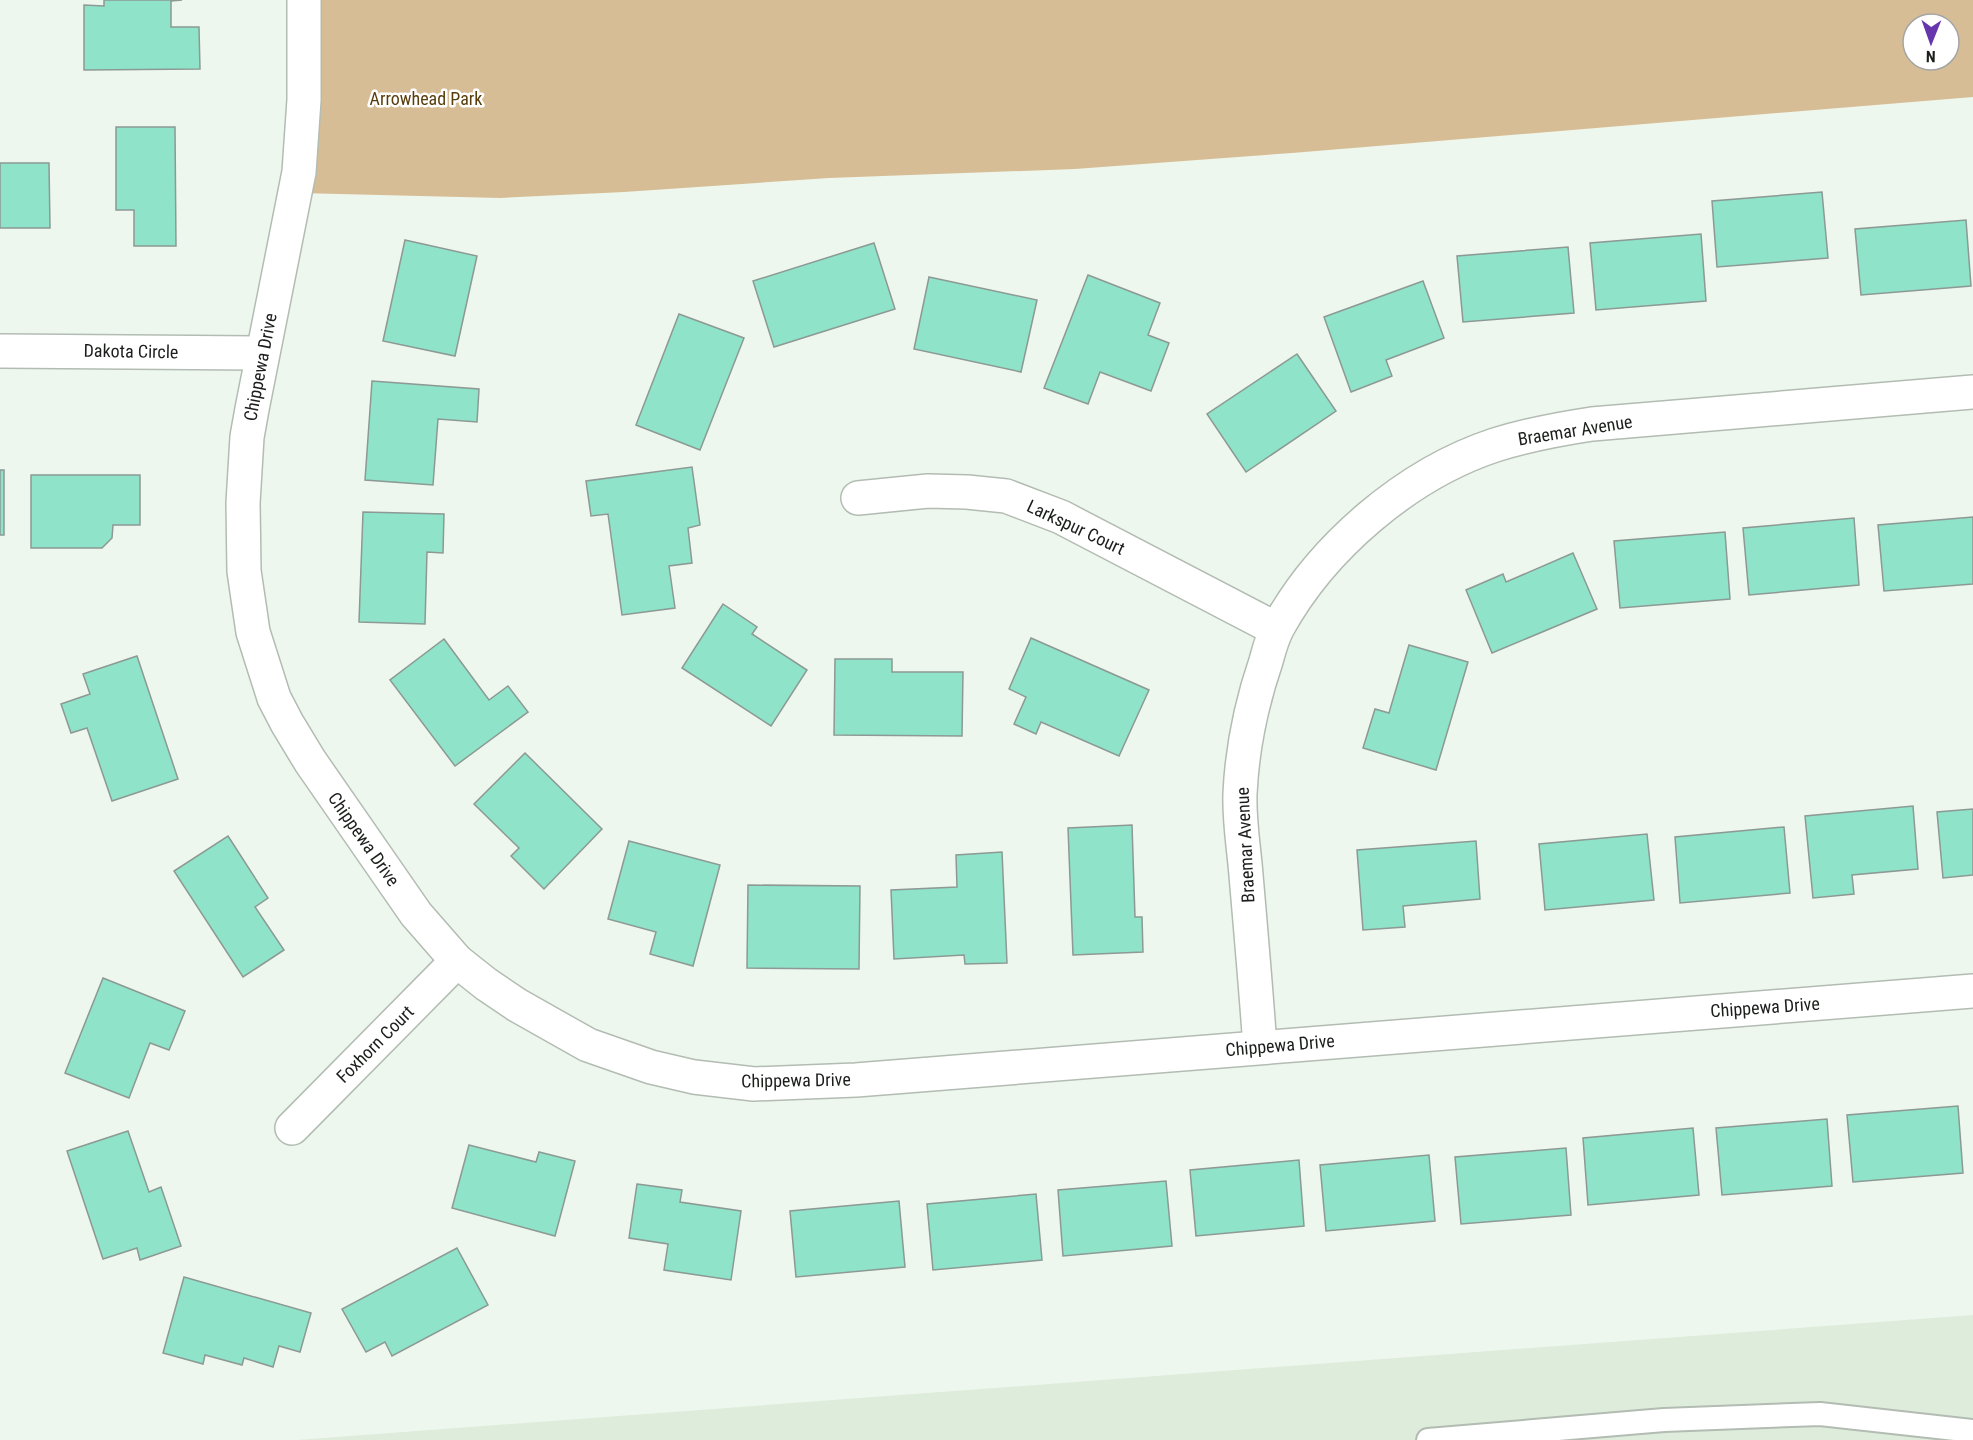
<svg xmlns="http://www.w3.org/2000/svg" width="1973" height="1440" viewBox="0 0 1973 1440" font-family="'Roboto Condensed',sans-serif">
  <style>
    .built { fill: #deecdc }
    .green { fill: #d7bd95; fill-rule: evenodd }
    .building { fill: #8ee3c9; stroke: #8c9994; stroke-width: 1.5 }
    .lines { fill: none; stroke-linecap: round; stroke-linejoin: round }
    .lane-casing { stroke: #b3bcb2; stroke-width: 26 }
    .street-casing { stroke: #b3bcb2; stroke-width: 36 }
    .lane { stroke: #fff; stroke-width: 22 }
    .street { stroke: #fff; stroke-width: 33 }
    .labels { text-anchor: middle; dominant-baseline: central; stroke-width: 5; stroke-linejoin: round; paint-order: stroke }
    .park-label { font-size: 18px; fill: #593e0d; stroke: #fff }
    .street-label { font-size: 18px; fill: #1b1e1b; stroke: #fff }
  </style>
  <rect width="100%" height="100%" fill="#eef7ed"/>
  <path class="built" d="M1973,1315V1440H297Z"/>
  <path class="green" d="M312,0H1973V97L1292,153L1075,169L829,178L624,192L500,198L299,193ZM1913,24H1949V60H1913Z"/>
  <g class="building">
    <path d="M104,0H182L171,1V27H199L200,69L84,70V5L104,6Z"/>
    <path d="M116,127H175L176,246H134V210H116Z"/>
    <path d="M0,163H49L50,228H0Z"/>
    <path d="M1822,192L1828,258L1717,267L1712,201Z"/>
    <path d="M1966,220L1971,286L1861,295L1855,229Z"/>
    <path d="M1701,234L1706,301L1596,310L1590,243Z"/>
    <path d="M405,240L477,256L455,356L383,341Z"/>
    <path d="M874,243L895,309L774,347L753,281Z"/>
    <path d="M1568,247L1574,313L1463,322L1457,256Z"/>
    <path d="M1088,275L1160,303L1148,335L1169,343L1151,391L1100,372L1088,404L1044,388Z"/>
    <path d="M929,277L1037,300L1021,372L914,349Z"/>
    <path d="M1423,281L1444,338L1386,360L1392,376L1351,392L1324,317Z"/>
    <path d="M679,314L744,338L700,450L636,425Z"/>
    <path d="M1297,354L1336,411L1246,472L1207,414Z"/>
    <path d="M372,381L479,389L477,422L438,419L433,485L365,480Z"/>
    <path d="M692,467L700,525L688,528L692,563L669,566L675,608L622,615L608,514L591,516L586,481Z"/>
    <rect x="0" y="470" width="4" height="65"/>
    <path d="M31,475H140V525H113L112,538L102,548H31Z"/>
    <path d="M363,512L444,514L443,553L427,552L425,624L359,622Z"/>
    <path d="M1973,517V584L1884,591L1878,525Z"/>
    <path d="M1854,518L1859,585L1749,595L1743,528Z"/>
    <path d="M1725,532L1730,599L1620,608L1614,541Z"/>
    <path d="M1573,553L1597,609L1492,653L1466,590L1503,574L1506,582Z"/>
    <path d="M723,604L757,627L752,634L807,670L771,726L682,668Z"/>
    <path d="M1031,638L1149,690L1119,756L1041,722L1036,734L1014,724L1026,697L1009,689Z"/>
    <path d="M444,639L489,700L508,686L528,712L455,766L390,680Z"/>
    <path d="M1409,645L1468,662L1436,770L1363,748L1375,709L1389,713Z"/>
    <path d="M137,656L178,779L112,801L87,728L71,733L61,704L90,694L83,674Z"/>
    <path d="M835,659H892V672H963L962,736L834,735Z"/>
    <path d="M525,753L602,829L544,889L511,856L519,848L474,804Z"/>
    <path d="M1913,806L1918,869L1852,875L1854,894L1813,898L1805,816Z"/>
    <path d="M1973,809V875L1943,878L1937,812Z"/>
    <path d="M1132,825L1135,917H1142L1143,952L1073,955L1068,828Z"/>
    <path d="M1784,827L1790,893L1680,903L1675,837Z"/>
    <path d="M1647,834L1654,900L1545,910L1539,844Z"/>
    <path d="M228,836L268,898L255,907L284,950L243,977L174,871Z"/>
    <path d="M629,841L720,865L693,966L650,954L656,932L608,919Z"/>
    <path d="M1476,841L1480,899L1403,906L1405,927L1363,930L1357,850Z"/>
    <path d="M1002,852L1007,963L965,964L964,955L894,959L891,890L957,887L956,855Z"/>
    <path d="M748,885L860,886L859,969L747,968Z"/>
    <path d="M103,978L185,1011L169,1050L150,1043L129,1098L65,1073Z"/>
    <path d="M1958,1106L1963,1173L1853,1182L1847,1115Z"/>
    <path d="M1827,1119L1832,1186L1722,1195L1716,1128Z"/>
    <path d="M1693,1128L1699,1195L1588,1205L1583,1138Z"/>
    <path d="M128,1131L149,1192L161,1187L181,1246L140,1260L137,1248L103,1259L67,1151Z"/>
    <path d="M469,1145L536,1162L539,1152L575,1161L555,1236L452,1208Z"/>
    <path d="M1566,1148L1571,1215L1461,1224L1455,1157Z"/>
    <path d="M1429,1155L1435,1221L1326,1231L1320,1165Z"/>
    <path d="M1299,1160L1304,1226L1196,1236L1190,1170Z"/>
    <path d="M1166,1181L1172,1246L1063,1256L1058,1190Z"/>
    <path d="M637,1184L682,1190L680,1202L741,1211L731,1280L664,1270L668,1244L629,1238Z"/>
    <path d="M1036,1194L1042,1260L933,1270L927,1204Z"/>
    <path d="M899,1201L905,1267L796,1277L790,1211Z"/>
    <path d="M457,1248L488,1305L392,1356L385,1342L366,1352L342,1309Z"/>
    <path d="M184,1277L311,1313L300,1352L279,1346L273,1367L244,1358L242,1365L205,1355L203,1364L163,1353Z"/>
  </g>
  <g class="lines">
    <defs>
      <path id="lane" d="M1428,1440L1664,1420L1820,1414L1973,1431"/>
      <g id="street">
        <path d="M304,0V100L299,172L252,409L247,437L243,503L244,571L253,632L274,698L287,723L310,761L416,914L457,961L486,984L517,1005L588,1045L651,1067L694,1077L754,1084L856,1080L1973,991"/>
        <path d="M0,351L262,353"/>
        <path d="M858,498L928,491L967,492L1006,496L1061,517L1276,629"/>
        <path d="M1260,1047C1256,990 1251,933 1246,875C1244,849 1239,821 1240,794C1242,749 1251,705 1266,661C1269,650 1272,638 1278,627C1322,547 1407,474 1495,445C1527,435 1559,429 1592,424L1973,392"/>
        <path d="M292,1128L457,961"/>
      </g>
    </defs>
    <use href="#lane" class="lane-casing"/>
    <use href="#street" class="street-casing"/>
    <use href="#lane" class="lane"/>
    <use href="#street" class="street"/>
  </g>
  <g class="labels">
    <g class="park-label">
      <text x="426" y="98">Arrowhead Park</text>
    </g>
    <g class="street-label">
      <text transform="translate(131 351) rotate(1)">Dakota Circle</text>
      <text transform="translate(260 367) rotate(-79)">Chippewa Drive</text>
      <text transform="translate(1575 430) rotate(-9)">Braemar Avenue</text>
      <text transform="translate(1076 527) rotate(25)">Larkspur Court</text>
      <text transform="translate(364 839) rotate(55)">Chippewa Drive</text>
      <text transform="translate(1245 845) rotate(-93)">Braemar Avenue</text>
      <text transform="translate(1765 1007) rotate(-4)">Chippewa Drive</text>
      <text transform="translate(375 1044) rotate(-45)">Foxhorn Court</text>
      <text transform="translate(1280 1045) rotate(-5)">Chippewa Drive</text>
      <text transform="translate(796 1080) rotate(-1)">Chippewa Drive</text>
    </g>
  </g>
  <g transform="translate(1931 42) rotate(181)"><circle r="28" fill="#ffffff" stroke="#a4a5a4" stroke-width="1.5"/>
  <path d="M0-4.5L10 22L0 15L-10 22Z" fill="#6735ac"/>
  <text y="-9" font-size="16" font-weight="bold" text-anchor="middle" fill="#1b1e1b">N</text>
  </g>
</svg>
